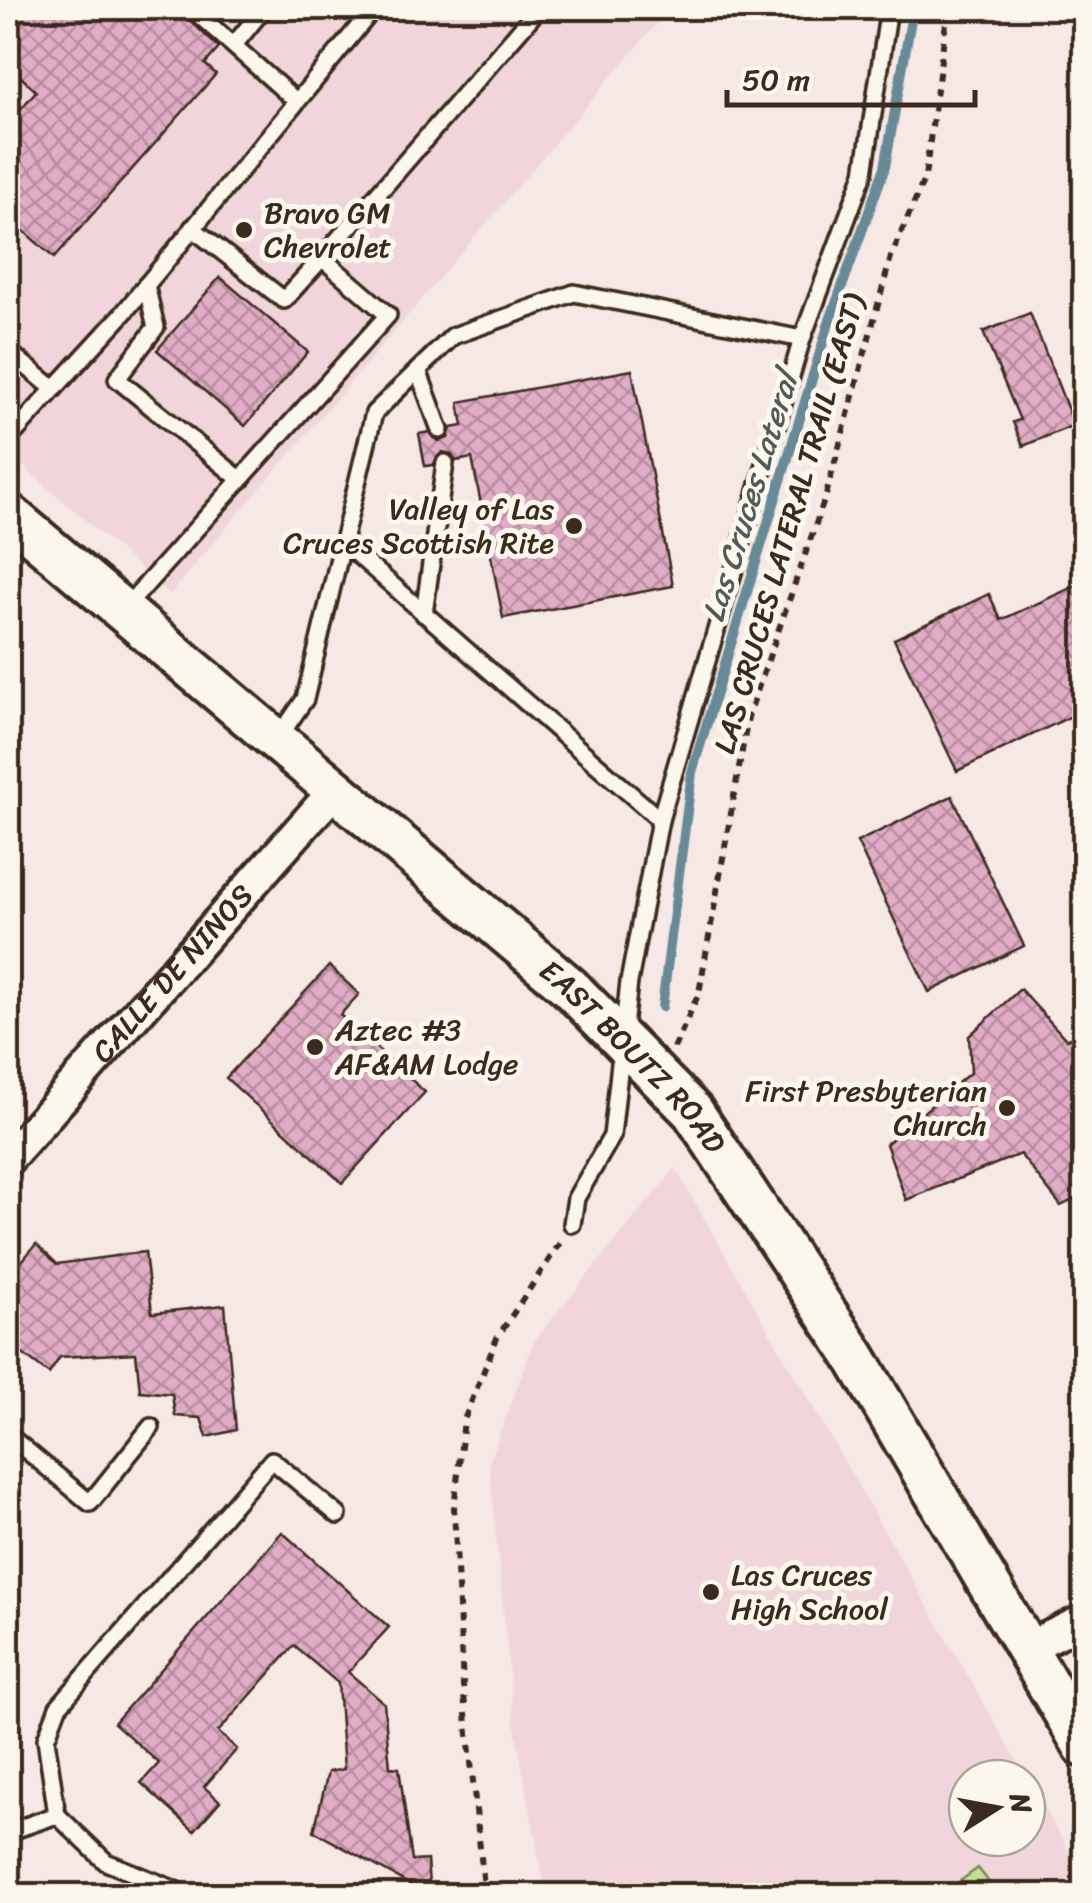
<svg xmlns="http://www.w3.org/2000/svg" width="1092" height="1903" viewBox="0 0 1092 1903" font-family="Sriracha,sans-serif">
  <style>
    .built { fill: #f0d6db; fill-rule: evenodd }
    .pitch { fill: #bfe099; stroke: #7d855c; stroke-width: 2.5 }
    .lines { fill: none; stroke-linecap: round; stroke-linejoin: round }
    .stream { stroke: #688a97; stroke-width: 10 }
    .building { fill: url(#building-cross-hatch); stroke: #3b2a1e; stroke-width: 2.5 }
    .service-casing { stroke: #3b2a1e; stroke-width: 22 }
    .minor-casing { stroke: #3b2a1e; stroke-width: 38 }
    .secondary-casing { stroke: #3b2a1e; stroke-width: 48 }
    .path { stroke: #3b2a1e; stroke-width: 6; stroke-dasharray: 8 8; stroke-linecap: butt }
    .service { stroke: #fbf7ec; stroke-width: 15 }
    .minor { stroke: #fbf7ec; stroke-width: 30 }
    .secondary { stroke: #fbf7ec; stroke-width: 40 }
    .poi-dot { fill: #3b2a1e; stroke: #fbf7ec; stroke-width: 4 }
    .labels { text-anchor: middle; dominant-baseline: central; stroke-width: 10; stroke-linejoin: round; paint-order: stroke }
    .poi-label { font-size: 30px; fill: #3b2a1e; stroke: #fbf7ec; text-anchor: start }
    .street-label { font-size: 30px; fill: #3b2a1e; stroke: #fbf7ec }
    .water-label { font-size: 32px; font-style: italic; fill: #525a5a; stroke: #fbf7ec }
  </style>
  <defs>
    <pattern id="building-cross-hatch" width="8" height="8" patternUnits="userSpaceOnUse" patternTransform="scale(2.5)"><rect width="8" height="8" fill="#e1acc5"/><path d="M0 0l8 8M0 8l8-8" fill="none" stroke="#b88c9f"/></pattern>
  </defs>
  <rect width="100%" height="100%" fill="#f6e8e4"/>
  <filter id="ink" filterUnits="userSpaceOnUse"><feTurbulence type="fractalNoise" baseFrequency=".01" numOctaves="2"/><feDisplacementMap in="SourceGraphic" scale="20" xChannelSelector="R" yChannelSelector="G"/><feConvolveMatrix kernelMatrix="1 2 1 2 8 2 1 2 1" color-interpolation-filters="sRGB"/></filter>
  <g filter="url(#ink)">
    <g class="built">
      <path d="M8,8H670L170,594L8,453Z"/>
      <path d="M675,1168L1084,1877V1895H546L514,1723L489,1462L534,1341ZM967,1778H1027V1838H967Z"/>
    </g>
    <path class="pitch" d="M978,1868L999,1895H941Z"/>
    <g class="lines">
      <path class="stream" d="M662,1007L692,772L829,323L885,167L913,8"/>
    </g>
    <g class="building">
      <path d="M8,8H177L219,48L205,64L216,74L54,258L8,217V124L36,91L8,65Z"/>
      <path d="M220,277L308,352L245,426L157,350Z"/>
      <path d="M1030,313L1074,425L1023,446L1013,422L1020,420L983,332Z"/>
      <path d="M632,370L673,586L503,618L472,458L456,461L451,454L442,452L433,465L425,466L419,434L429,432L439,441L448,438L451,428L463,426L459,402Z"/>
      <path d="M1084,582V710L957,771L894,639L989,594L1001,620Z"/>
      <path d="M952,796L1024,946L929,992L857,842Z"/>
      <path d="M329,966L359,994L340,1015L425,1092L342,1183L226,1078Z"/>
      <path d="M1020,989L1066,1039L1084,1034V1194L1061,1206L1020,1154L906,1200L886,1144L971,1072L969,1036Z"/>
      <path d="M36,1244L57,1264L145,1252L152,1313L225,1305L236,1430L207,1437L201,1418L175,1416L172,1394L140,1391L136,1353L60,1357L49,1374L8,1343V1278Z"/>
      <path d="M282,1532L389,1627L348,1672L384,1703L390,1767L399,1768L412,1861L427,1860L430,1896L314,1831L328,1772L344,1769L338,1683L294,1646L218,1732L237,1749L204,1787L220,1801L194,1831L141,1783L159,1763L114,1723Z"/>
    </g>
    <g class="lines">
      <defs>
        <g id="service">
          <path d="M191,8L296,101"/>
          <path d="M234,45L264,8"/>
          <path d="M192,228L284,300L322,258"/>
          <path d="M146,285L156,327L117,379L241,480"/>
          <path d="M8,351L54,389L8,440"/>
          <path d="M418,370L440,430"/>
          <path d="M54,389L121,316L374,8"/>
          <path d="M343,542L660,820"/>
          <path d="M125,608L388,315L322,258L539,8"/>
          <path d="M424,614L445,463"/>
          <path d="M279,737L305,699L374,413L453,336L574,293L802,339"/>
          <path d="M572,1224L576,1198L612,1136L629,982L660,820L802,339L864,173L889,8"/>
          <path d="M8,1435L90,1503L151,1427"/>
          <path d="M57,1815L46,1739L58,1707L272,1460L338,1515"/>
          <path d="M8,1832L57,1815L106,1862L190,1896"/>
        </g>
        <g id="minor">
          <path id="s1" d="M8,1159L335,790"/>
          <path d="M1029,1647L1084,1620"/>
        </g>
        <g id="secondary">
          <path id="s2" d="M8,514L568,986L693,1112L854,1355L1084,1746"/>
        </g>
      </defs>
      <use href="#service" class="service-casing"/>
      <use href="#minor" class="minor-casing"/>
      <use href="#secondary" class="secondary-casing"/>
      <g class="path">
        <path d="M674,1048L699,993L748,717L826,495L891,257L925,177L948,8"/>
        <path d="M485,1896L463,1686L454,1508L464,1420L497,1338L562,1240"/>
      </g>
      <use href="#service" class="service"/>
      <use href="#minor" class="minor"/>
      <use href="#secondary" class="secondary"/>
    </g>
  </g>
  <g class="poi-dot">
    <circle cx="244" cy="230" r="10"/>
    <circle cx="574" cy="526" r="10"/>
    <circle cx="315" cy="1047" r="10"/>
    <circle cx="1007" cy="1108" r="10"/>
    <circle cx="711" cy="1592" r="10"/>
  </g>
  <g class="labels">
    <g class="poi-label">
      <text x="264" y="213">Bravo GM<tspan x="264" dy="34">Chevrolet</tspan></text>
      <text x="554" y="509" text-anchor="end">Valley of Las<tspan x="554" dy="34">Cruces Scottish Rite</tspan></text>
      <text x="335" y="1030">Aztec #3<tspan x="335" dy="34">AF&amp;AM Lodge</tspan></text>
      <text x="987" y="1091" text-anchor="end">First Presbyterian<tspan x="987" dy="34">Church</tspan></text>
      <text x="731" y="1575">Las Cruces<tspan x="731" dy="34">High School</tspan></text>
    </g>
    <g class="street-label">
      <text transform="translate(789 524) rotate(-74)">LAS CRUCES LATERAL TRAIL (EAST)</text>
      <text stroke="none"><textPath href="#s1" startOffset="248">CALLE DE NINOS</textPath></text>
      <text stroke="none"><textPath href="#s2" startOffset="828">EAST BOUTZ ROAD</textPath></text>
    </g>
    <g class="water-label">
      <text transform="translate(750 497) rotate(-73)">Las Cruces Lateral</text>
    </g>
  </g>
  <rect width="1092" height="1903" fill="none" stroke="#fbf7ec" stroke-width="40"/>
  <rect x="20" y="20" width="1052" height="1863" fill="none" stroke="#3b2a1e" stroke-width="4" filter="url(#ink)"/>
  <g transform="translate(997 1808) rotate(79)"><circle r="48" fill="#fbf7ec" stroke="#aea59a" stroke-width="2.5"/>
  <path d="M0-8L18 38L0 25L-18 38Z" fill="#3b2a1e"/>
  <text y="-15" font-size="28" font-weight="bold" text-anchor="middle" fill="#3b2a1e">N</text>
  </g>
  <path d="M727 90v15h248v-15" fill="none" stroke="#3b2a1e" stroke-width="5"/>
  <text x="742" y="90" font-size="30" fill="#3b2a1e" stroke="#fbf7ec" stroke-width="8" paint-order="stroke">50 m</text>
</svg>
